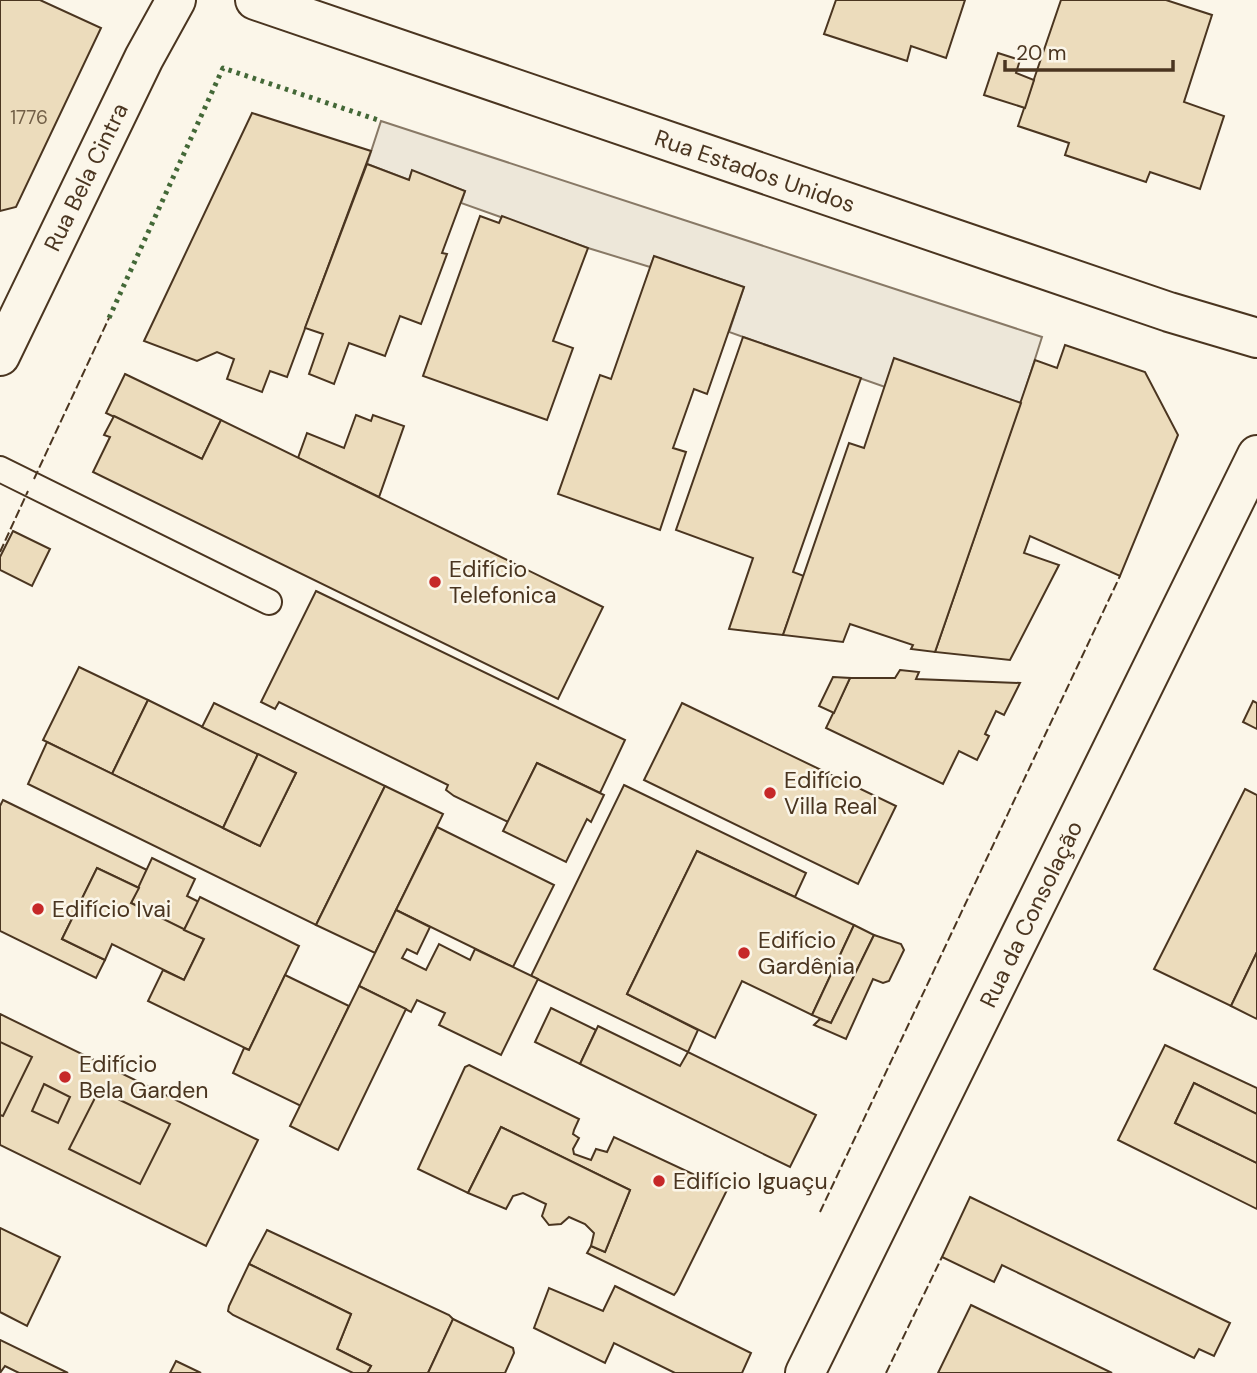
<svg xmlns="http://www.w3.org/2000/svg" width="1257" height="1373" viewBox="0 0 1257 1373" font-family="'DM Sans',sans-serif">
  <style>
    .parking { fill: #ede7d9; stroke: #887966; stroke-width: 2 }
    .building { fill: #ecdcbc; stroke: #4a3520; stroke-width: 2 }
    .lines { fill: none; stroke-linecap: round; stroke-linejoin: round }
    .service-casing { stroke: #4a3520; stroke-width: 28 }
    .minor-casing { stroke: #4a3520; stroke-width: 42 }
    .secondary-casing { stroke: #4a3520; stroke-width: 42 }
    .service { stroke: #fbf6e9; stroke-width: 24 }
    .minor { stroke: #fbf6e9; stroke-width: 38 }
    .secondary { stroke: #fbf6e9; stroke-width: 38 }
    .hedge { stroke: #436837; stroke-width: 5; stroke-dasharray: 3.5 5; stroke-linecap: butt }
    .fence { stroke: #4a3520; stroke-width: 2; stroke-dasharray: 9 3.5; stroke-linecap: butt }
    .poi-dot { fill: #c62828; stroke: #fbf6e9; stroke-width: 2.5 }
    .labels { text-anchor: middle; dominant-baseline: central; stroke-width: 5; stroke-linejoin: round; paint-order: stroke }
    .number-label { font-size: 19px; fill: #725f47 }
    .street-label { font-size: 23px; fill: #4a3520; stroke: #fbf6e9 }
    .poi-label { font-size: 23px; fill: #4a3520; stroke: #fbf6e9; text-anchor: start }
  </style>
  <rect width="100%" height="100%" fill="#fbf6e9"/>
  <path class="parking" d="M381,121L1042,337L1021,403L894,359L885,387L729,332L744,287L654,257L650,267L588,248L461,203L465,191L412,171L409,180L367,164Z"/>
  <g class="building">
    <path d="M0,0H40L101,28L16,207L0,211Z"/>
    <path d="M836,0H965L946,58L911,46L907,61L824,34Z"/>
    <path d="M1061,0H1166L1212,15L1184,102L1224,116L1200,189L1150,172L1146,182L1065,155L1069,143L1018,126Z"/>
    <path d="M998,53L1020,60L1016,73L1034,80L1025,108L984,95Z"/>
    <path d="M252,113L371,151L287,377L270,371L262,392L227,379L234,359L217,352L197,361L144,341Z"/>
    <path d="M367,164L409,180L412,170L465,191L442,253L447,254L421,324L400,316L385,356L349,343L334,384L309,374L323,334L305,328Z"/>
    <path d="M480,216L499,223L502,216L588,248L553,341L573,348L547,420L423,376Z"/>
    <path d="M654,256L744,287L707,394L694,389L673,448L686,452L660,530L558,494L600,375L611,379Z"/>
    <path d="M743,337L861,378L793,572L804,576L783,635L729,629L753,558L676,530Z"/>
    <path d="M1065,345L1145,372L1178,435L1120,576L1030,536L1024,553L1059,565L1010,660L935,652L1035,360L1057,368Z"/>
    <path d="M894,358L1021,403L935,652L911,649L913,645L850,624L843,642L783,635L849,443L864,448Z"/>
    <path d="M125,374L221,420L202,459L106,413Z"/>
    <path d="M356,415L371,421L373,415L404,426L379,497L298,458L307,433L344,448Z"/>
    <path d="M114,416L202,459L221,420L603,607L558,699L93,472L110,437L104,435Z"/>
    <path d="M13,531L50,549L32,586L0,570V557Z"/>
    <path d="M316,591L625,740L600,793L537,763L508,822L454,796L446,790L448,785L279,702L275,709L261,702Z"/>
    <path d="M79,667L148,700L112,774L43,740Z"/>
    <path d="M900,670L919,672L916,679L1020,683L1004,715L996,711L985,734L989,736L977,760L959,751L943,784L826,728L850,678H895Z"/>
    <path d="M833,677L850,678L834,713L819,706Z"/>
    <path d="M148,700L258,754L223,828L112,774Z"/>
    <path d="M1253,701L1257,703V729L1243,722Z"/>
    <path d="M214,703L385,786L316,925L28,784L47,742L260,846L296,773L202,727Z"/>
    <path d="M682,703L896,806L858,884L644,780Z"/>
    <path d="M258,754L296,773L260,846L223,828Z"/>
    <path d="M537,763L604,795L591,822L587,819L566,862L503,831Z"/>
    <path d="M624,785L806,873L795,897L697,851L627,994L698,1030L688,1052L531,976Z"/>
    <path d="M385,786L443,814L375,953L316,925Z"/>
    <path d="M1245,789L1257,795V952L1231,1006L1154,969Z"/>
    <path d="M3,800L147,870L139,888L97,868L62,939L105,960L96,978L0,931V806Z"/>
    <path d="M437,827L554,885L513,967L396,910Z"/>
    <path d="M697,851L854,925L812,1015L742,981L715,1038L627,994Z"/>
    <path d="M152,858L195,879L187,896L199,902L184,930L131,903Z"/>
    <path d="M97,868L139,888L131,903L204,939L184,980L112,944L105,960L62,939Z"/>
    <path d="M200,897L299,946L249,1050L148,1001L163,970L184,980L204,939L184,930Z"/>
    <path d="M396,910L430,927L417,954L407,949L402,958L426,970L439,944L470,960L475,949L538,979L501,1055L439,1025L445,1013L417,1000L411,1012L359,986Z"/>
    <path d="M854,925L874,935L831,1023L812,1015Z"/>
    <path d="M874,935L901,944L904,950L889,981L883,983L873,979L846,1039L814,1025L820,1019L831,1023Z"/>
    <path d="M1257,952V1019L1231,1006Z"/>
    <path d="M285,975L349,1006L301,1106L233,1073L244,1048L249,1050Z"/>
    <path d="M359,986L406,1009L338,1150L290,1126Z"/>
    <path d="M551,1008L596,1030L580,1064L535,1042Z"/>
    <path d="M0,1014L258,1140L206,1246L0,1145Z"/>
    <path d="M598,1026L680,1066L688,1052L816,1115L790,1167L580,1064Z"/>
    <path d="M0,1042L32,1057L3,1116L0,1115Z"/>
    <path d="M1165,1045L1257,1088V1114L1194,1083L1175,1123L1257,1163V1209L1118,1140Z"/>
    <path d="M469,1065L579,1119L574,1130L573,1134L579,1138L573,1149L574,1154L591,1160L596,1149L607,1152L614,1137L727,1190L677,1291L674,1295L587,1253L591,1246L605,1252L630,1190L501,1127L468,1193L418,1169L465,1067Z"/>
    <path d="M1194,1083L1257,1114V1163L1175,1123Z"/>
    <path d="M44,1084L70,1097L58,1123L32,1111Z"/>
    <path d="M99,1090L170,1124L140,1184L69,1149Z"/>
    <path d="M501,1127L630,1190L605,1252L591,1246L594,1233L585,1224L569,1217L561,1224L549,1225L542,1216L546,1204L523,1193L513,1196L506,1209L468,1193Z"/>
    <path d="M970,1197L1230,1323L1214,1356L1199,1349L1194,1358L1002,1265L994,1282L942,1257Z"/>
    <path d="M0,1228L60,1257L27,1326L0,1312Z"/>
    <path d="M267,1230L449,1315L453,1319L451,1324L428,1373H367L371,1366L337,1349L351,1314L249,1264Z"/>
    <path d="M249,1264L351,1314L337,1349L371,1366L367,1373H353L233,1315L228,1311L229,1306Z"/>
    <path d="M615,1286L751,1353L742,1373H675L614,1343L605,1363L534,1328L549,1288L603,1311Z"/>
    <path d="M971,1305L1112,1373H938Z"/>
    <path d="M453,1319L513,1348L514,1353L505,1373H428Z"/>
    <path d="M0,1340L68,1373H19L5,1366L0,1373Z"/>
    <path d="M176,1361L201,1373H170Z"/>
  </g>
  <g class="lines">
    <defs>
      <path id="service" d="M0,469L269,602"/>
      <g id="minor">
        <path d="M0,356L144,58L176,0"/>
        <path d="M805,1373L1257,455"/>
      </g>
      <path id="secondary" d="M255,0L1169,312L1257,338"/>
    </defs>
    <use href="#service" class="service-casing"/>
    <use href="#minor" class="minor-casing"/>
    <use href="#secondary" class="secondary-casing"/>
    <use href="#service" class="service"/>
    <use href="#minor" class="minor"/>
    <use href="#secondary" class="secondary"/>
    <path class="hedge" d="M109,318L223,68L381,121"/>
    <g class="fence">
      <path d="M34,479L109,318"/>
      <path d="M0,552L28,491"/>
      <path d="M820,1212L1120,576"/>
      <path d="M886,1373L942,1257"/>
    </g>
  </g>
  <g class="poi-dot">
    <circle cx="435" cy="582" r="7"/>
    <circle cx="770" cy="793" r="7"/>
    <circle cx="38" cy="909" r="7"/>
    <circle cx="744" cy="953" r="7"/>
    <circle cx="65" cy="1077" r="7"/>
    <circle cx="659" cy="1181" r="7"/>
  </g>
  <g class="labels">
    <g class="number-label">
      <text x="29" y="117">1776</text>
    </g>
    <g class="street-label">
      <text transform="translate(755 171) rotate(19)">Rua Estados Unidos</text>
      <text transform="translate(86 177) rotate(-64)">Rua Bela Cintra</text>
      <text transform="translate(1031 914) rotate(-64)">Rua da Consolação</text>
    </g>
    <g class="poi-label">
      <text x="449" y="569">Edifício<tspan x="449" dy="26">Telefonica</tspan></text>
      <text x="784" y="780">Edifício<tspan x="784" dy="26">Villa Real</tspan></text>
      <text x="52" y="909">Edifício Ivai</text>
      <text x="758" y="940">Edifício<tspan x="758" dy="26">Gardênia</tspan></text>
      <text x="79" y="1064">Edifício<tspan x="79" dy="26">Bela Garden</tspan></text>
      <text x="673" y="1181">Edifício Iguaçu</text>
    </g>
  </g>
  <path d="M1005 60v10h168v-10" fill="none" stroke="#4a3520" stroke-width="3.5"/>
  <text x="1016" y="60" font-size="21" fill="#4a3520" stroke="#fbf6e9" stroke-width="5" paint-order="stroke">20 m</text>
</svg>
